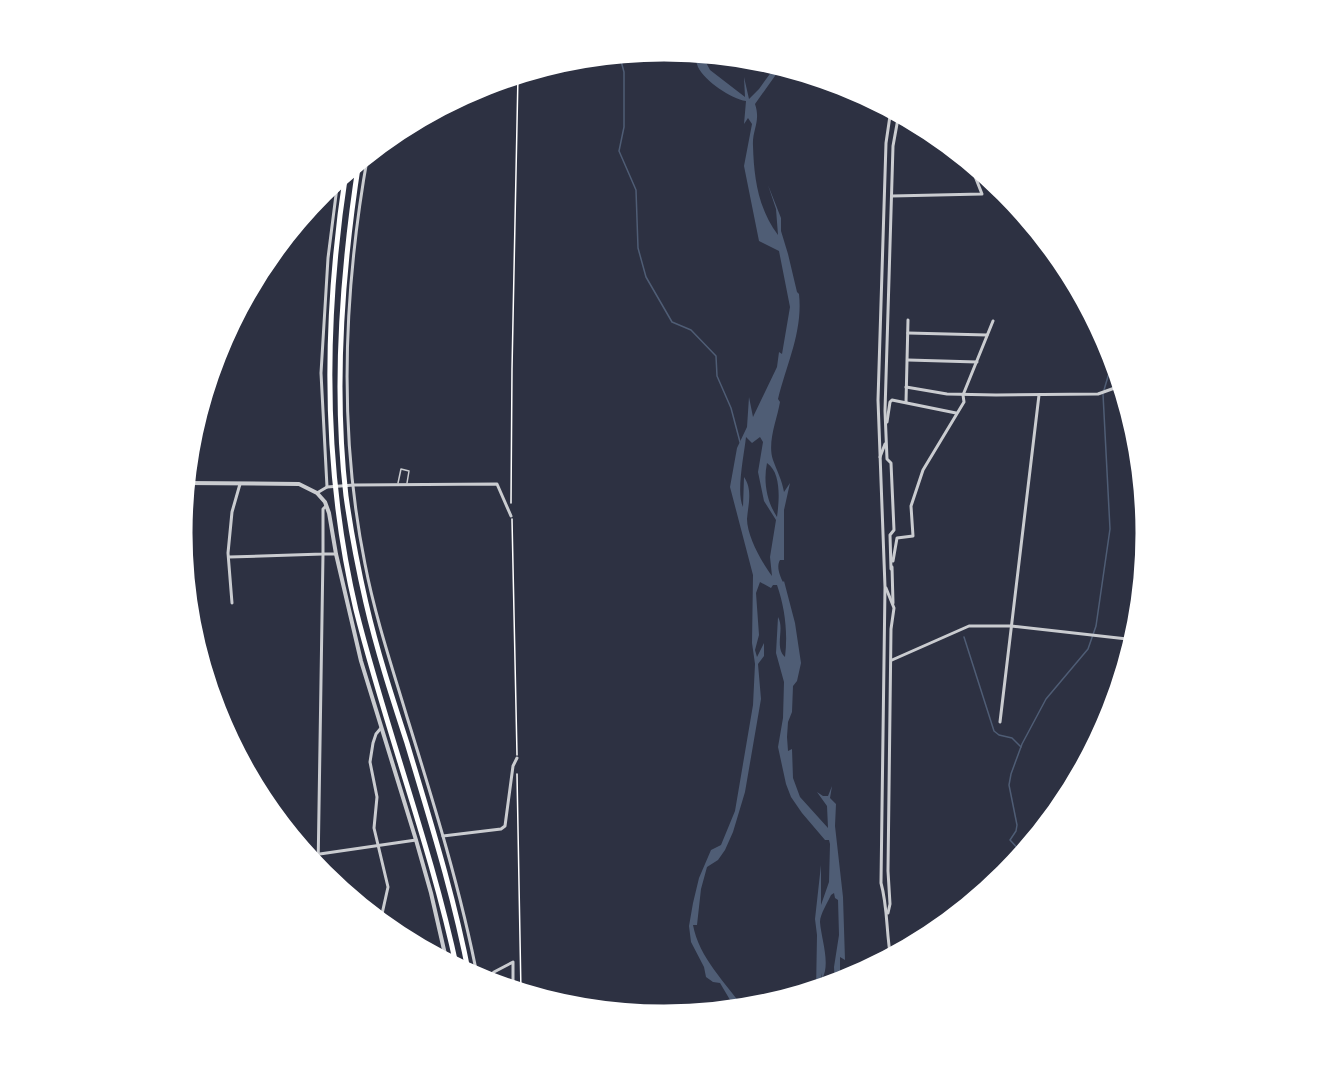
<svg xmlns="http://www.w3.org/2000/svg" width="1329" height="1067" viewBox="0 0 1329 1067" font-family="'Nunito Sans',sans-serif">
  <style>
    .water { fill: #4f5d75; fill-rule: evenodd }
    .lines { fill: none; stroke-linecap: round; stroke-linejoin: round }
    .stream { stroke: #4f5d75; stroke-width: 1.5 }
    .path { stroke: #fff; stroke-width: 1.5 }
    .service { stroke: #caccd0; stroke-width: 1.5 }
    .minor { stroke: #caccd0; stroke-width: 3 }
    .tertiary { stroke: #caccd0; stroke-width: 4 }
    .motorway { stroke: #fff; stroke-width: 5 }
    .rim { fill: none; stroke: #fff; stroke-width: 3 }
  </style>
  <rect width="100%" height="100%" fill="#2d3142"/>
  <path class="water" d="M693,52L701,53L710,70L745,97L744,77L749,99L759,89L777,64L782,66L755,104C761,122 752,129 753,146C754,178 758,208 778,235L776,209L768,185L781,218V231L788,254L797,292L799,294C803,331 787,363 778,399L780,402C777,420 767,442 773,460C777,471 782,480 784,492L790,483L784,510V560H780C776,567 780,576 783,582L784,581L795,623L801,663L797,681L793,686L792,712L788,722L787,737L788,751L792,749L793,778L800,797L828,828L827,806L817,792L823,796H828L832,786L830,798L836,804L835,826L843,897L845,960L840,957V984L835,985L834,967L839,935L838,900L835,898L834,893L831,895C828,902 820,914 820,922C821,938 831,964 822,979L821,973V989L816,991L817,935L815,919L821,865V905L829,882L830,844L829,840H825L802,813L791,797L786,784L778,747L783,718L784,682L776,653L778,617C785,629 774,647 785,657C788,633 785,608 777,585H773L771,588L760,582L756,593L759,635L755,650L757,657L764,643V656L758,664L761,699L745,792L733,832L725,850L718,860L707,867L701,889L697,925H693C699,958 726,983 745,1010H736L720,983L713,982L706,977L704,967L691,942L689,926L693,903L699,878L711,850L721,845L735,811L753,705L755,664L752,643L753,575L730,487L737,448L747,427L749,397L753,417L777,367L779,352L782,354L790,307L779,251L759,241L744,166L752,124L748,118L744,124L746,101C731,99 705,81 698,67C696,62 695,57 693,52ZM760,437L763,442L758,472L764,501L776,520L770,557L772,576C762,563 747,536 747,519C748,505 753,490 744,477L743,507C736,493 744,455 746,437L752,443ZM767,463C782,473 779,502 777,517C767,502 763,482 767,463Z"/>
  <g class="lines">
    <g class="stream">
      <path d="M622,54L621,61L624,72V127L619,151L636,190L638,248L646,277L672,322L691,330L716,356L717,376L731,408L740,442"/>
      <path d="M1104,390L1114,356"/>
      <path d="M964,637L994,731L999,735L1012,738L1021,747"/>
      <path d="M1024,855L1010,840L1016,831L1017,825L1009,785L1011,774L1022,744L1046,699L1088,649L1096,626L1110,529L1103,394"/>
    </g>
    <g class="path">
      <path d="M511,503L512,369L518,75"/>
      <path d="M512,519L517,755"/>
      <path d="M517,774L521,993"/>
    </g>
    <path class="service" d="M398,483L401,469L409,471L407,483"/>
    <g class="minor">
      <path d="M368,154C344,288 338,430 365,564C375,616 392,667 407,717C434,804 461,891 478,980"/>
      <path d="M892,196L982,194L969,161"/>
      <path d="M908,333L987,335"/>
      <path d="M908,360L977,362"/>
      <path d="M906,387L947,394L996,395L1098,394L1123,385"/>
      <path d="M906,402L908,320"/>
      <path d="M887,422L890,402L892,400L956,413"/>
      <path d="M880,457L885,444"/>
      <path d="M327,487L321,373L328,258L338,179"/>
      <path d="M317,493L327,487L354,485L497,484L511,516"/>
      <path d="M229,557L323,554V509L326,506"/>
      <path d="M893,561L897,538L913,536L911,506L923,470L964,402L963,395L993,321"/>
      <path d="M892,567L893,603"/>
      <path d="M891,569L890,535L894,530L891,463L887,459L885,411L893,146L899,113"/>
      <path d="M886,588L894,608L891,629L888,871L890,904L888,913"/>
      <path d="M232,603L228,553L232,512L240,484"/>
      <path d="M892,660L969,626H1011L1136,640"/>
      <path d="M1000,722L1039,395"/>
      <path d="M443,836L501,829L505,826L513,766L517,758"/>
      <path d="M306,856L416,840"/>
      <path d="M318,871L323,554H336"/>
      <path d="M380,923L388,887L374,828L377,797L370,762L373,743L376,734L381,728"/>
      <path d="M891,959C886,933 888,908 881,883L885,587L878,400L886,143L891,109"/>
      <path d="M483,982L494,972L513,962V991"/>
    </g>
    <path class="tertiary" d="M186,483L299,484L317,493L325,502L329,513L336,554L361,661L416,840L431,893L447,963"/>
    <g class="motorway">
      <path d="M359,161C342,271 333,385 346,496C351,532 358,568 366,603C377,651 392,697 407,743C430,820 454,896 469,975"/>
      <path d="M346,172C324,316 322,466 356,610C386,730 431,846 457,969"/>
    </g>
  </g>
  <path d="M0 0H1329V1067H0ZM191 533a473 473 0 1 1 946 0a473 473 0 1 1-946 0Z" fill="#fff" fill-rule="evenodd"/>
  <path class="rim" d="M191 533a473 473 0 1 1 946 0a473 473 0 1 1-946 0Z"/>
</svg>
